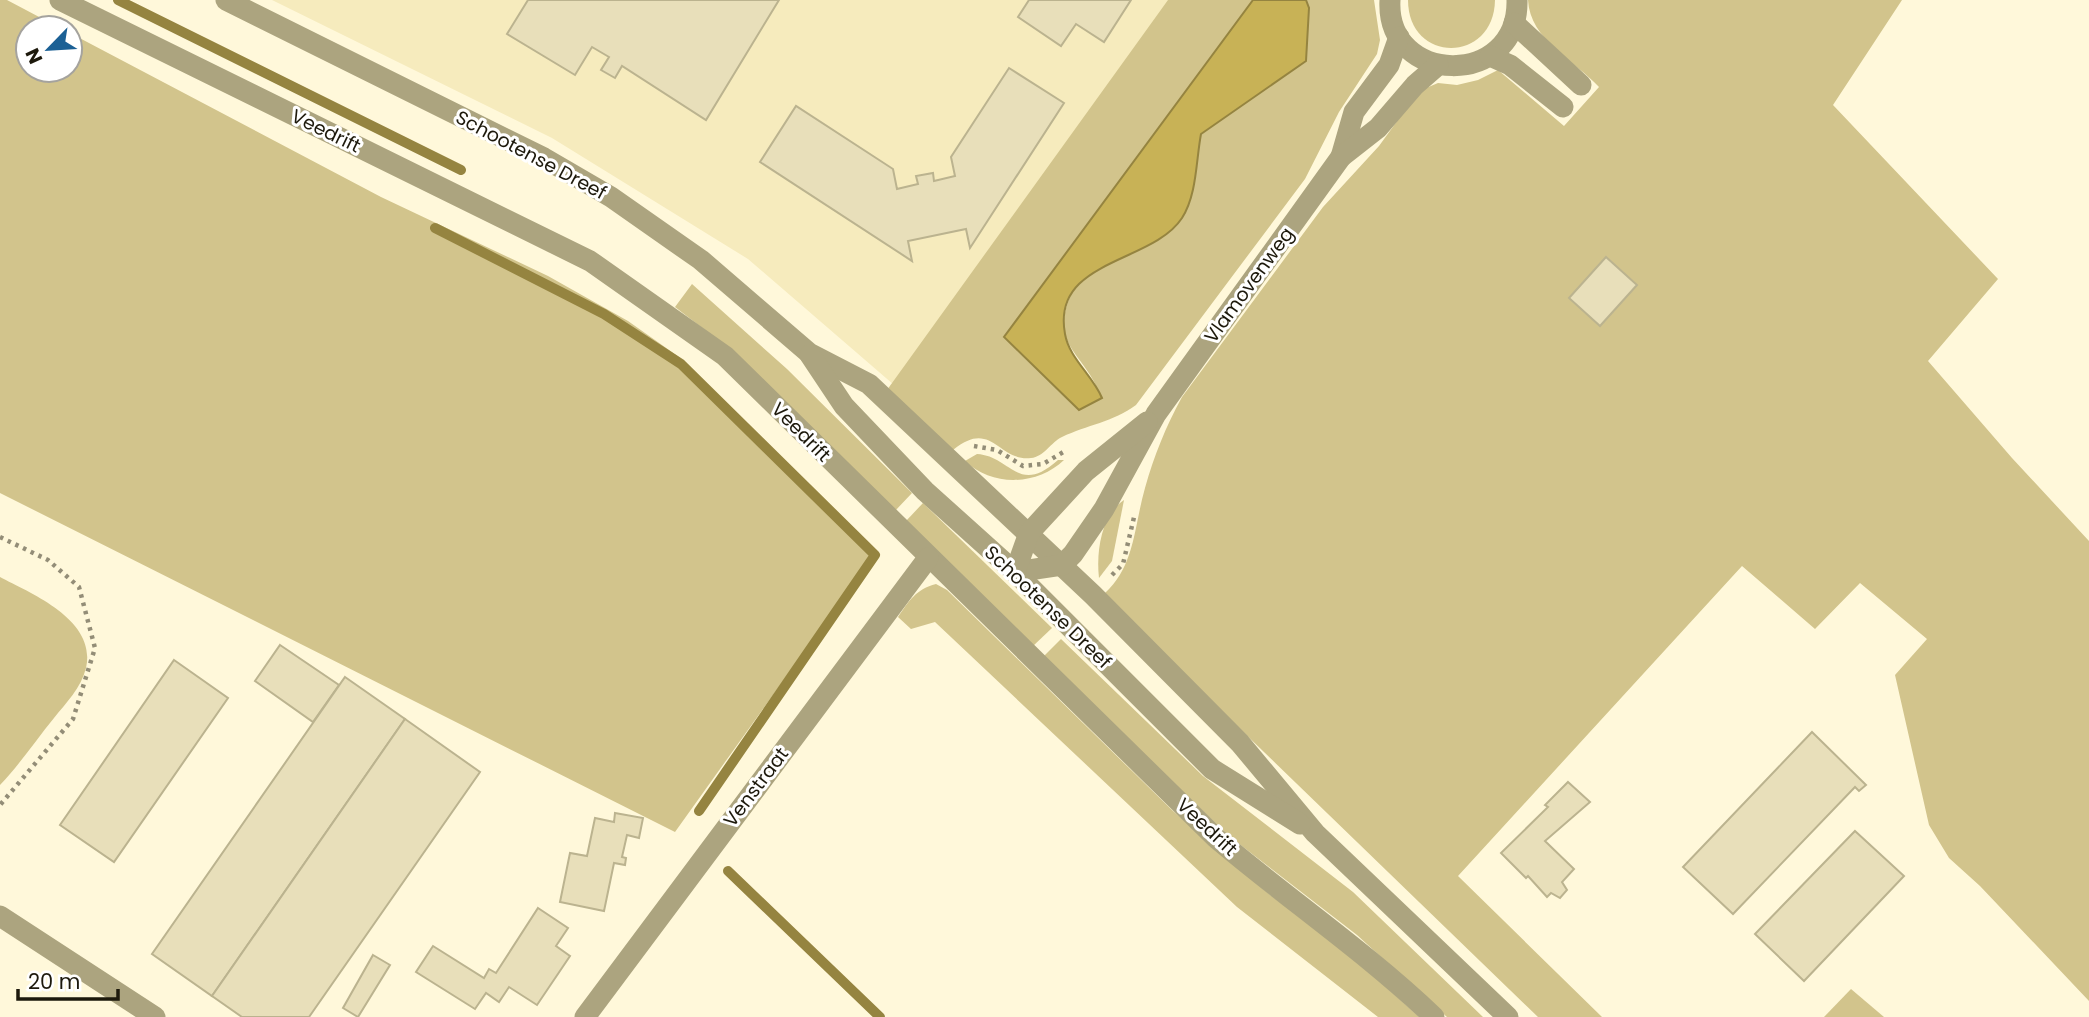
<svg xmlns="http://www.w3.org/2000/svg" width="2089" height="1017" viewBox="0 0 2089 1017" font-family="Poppins,sans-serif">
  <style>
    .built { fill: #f6ebbd }
    .green { fill: #d2c48c }
    .water { fill: #c8b256; stroke: #958440; stroke-width: 2 }
    .lines { fill: none; stroke-linecap: round; stroke-linejoin: round }
    .stream { stroke: #958440; stroke-width: 10 }
    .building { fill: #e8dfba; stroke: #bbb38f; stroke-width: 2 }
    .path { stroke: #938d77; stroke-width: 4.5; stroke-dasharray: 3.5 5; stroke-linecap: butt }
    .minor { stroke: #aca47f; stroke-width: 21 }
    .labels { text-anchor: middle; dominant-baseline: central; stroke-width: 6; stroke-linejoin: round; paint-order: stroke }
    .street-label { font-size: 19px; fill: #1d190c; stroke: #fff }
  </style>
  <rect width="100%" height="100%" fill="#fff8da"/>
  <path class="built" d="M272,0H1219L930,416L748,259L552,138Z"/>
  <g class="green">
    <path d="M0,0H7L60,28H28V70H70V33L381,197L548,276L628,321L679,357L875,552L675,832L0,493Z"/>
    <path d="M1168,0H1253L1005,337L1101,398C1086,351 1044,347 1075,286L1192,193L1201,134L1306,61L1309,8L1306,0H1374L1380,40L1377,54L1339,112L1305,179L1136,405C1113,422 1087,425 1062,437C1051,442 1044,457 1031,458C998,462 992,418 953,450L887,390Z"/>
    <path d="M1408,0H1495C1494,64 1408,64 1408,0Z"/>
    <path d="M1528,0H1902L1833,105L1998,279L1928,361L2012,458L2089,541V1001L1980,886L1949,858L1929,825L1895,675L1927,639L1860,583L1815,629L1742,566L1458,876L1602,1017H1538L1145,637L1105,593C1135,566 1134,526 1145,488C1154,456 1166,426 1182,397L1323,207L1379,146L1419,91L1438,83L1457,85L1478,80L1498,70L1564,126L1599,87C1574,60 1530,40 1528,0Z"/>
    <path d="M692,284L787,369L912,493L895,511L705,330L675,307Z"/>
    <path d="M977,454C1011,456 1018,496 1058,460H1064C1037,486 992,487 965,461Z"/>
    <path d="M1124,500L1112,561L1099,578C1096,552 1101,515 1124,500Z"/>
    <path d="M923,503L1052,628L1032,647L906,521Z"/>
    <path d="M0,577C32,594 97,620 86,668C81,688 66,703 54,718C36,740 20,764 0,785Z"/>
    <path d="M936,584L947,590L1173,811L1269,894L1348,952L1419,1017H1378L1237,907L935,622L911,629L898,617C909,601 916,589 936,584Z"/>
    <path d="M1061,639L1203,776L1353,892L1483,1017H1447L1357,935L1229,836L1043,657Z"/>
    <path d="M1851,989L1884,1017H1824Z"/>
  </g>
  <path class="water" d="M1253,0H1306L1309,8L1306,61L1201,134C1196,160 1197,195 1182,218C1152,264 1051,259 1065,334C1069,358 1093,376 1102,398L1079,410L1004,337Z"/>
  <g class="lines">
    <g class="stream">
      <path d="M118,0L461,170"/>
      <path d="M435,228L604,314L681,364L875,555L699,811"/>
      <path d="M728,871L880,1017"/>
    </g>
  </g>
  <g class="building">
    <path d="M528,0H779L706,120L622,66L615,78L601,70L609,57L592,47L575,75L507,34Z"/>
    <path d="M1029,0H1131L1104,42L1076,24L1061,46L1018,17Z"/>
    <path d="M1009,68L1064,103L970,248L966,229L908,241L912,261L760,162L796,106L893,169L897,189L918,184L916,176L933,173L934,181L955,176L951,157Z"/>
    <path d="M1606,257L1637,285L1600,326L1569,298Z"/>
    <path d="M280,645L339,685L313,722L255,681Z"/>
    <path d="M174,660L228,698L114,862L60,825Z"/>
    <path d="M345,677L405,719L212,996L152,954Z"/>
    <path d="M405,719L480,772L309,1017H242L212,996Z"/>
    <path d="M1812,732L1866,785L1859,791L1855,787L1733,914L1683,867Z"/>
    <path d="M1568,782L1590,802L1545,841L1574,869L1562,882L1567,890L1560,898L1551,893L1547,897L1528,876L1526,878L1501,853L1548,807L1545,805Z"/>
    <path d="M615,813L643,818L639,838L627,835L622,857L626,858L625,865L614,863L604,911L560,902L570,853L587,856L595,818L614,822Z"/>
    <path d="M1855,831L1904,876L1804,981L1755,934Z"/>
    <path d="M538,908L568,928L556,946L570,956L537,1005L509,987L499,1002L486,993L475,1009L416,972L433,946L484,978L489,969L496,973Z"/>
    <path d="M373,955L390,965L358,1017L343,1008Z"/>
  </g>
  <g class="lines">
    <g class="path">
      <path d="M974,446L997,450L1023,466L1043,464L1065,451"/>
      <path d="M0,537L48,560L79,587L95,648L73,719L0,805"/>
      <path d="M1112,575L1123,564L1135,513"/>
    </g>
    <g class="minor">
      <path d="M60,0L590,261L725,356L1216,838C1288,899 1366,952 1434,1017"/>
      <path d="M226,0L544,158L611,197L701,260L809,353L869,384L1093,595L1240,743L1315,833L1508,1017"/>
      <path d="M1390,0C1385,86 1519,89 1517,0"/>
      <path d="M1514,23L1581,85"/>
      <path d="M1490,56L1510,65L1563,107"/>
      <path d="M1341,157L1354,112L1389,65L1399,37"/>
      <path d="M810,355L844,406L925,491L1015,572L1212,769L1300,824"/>
      <path d="M1015,572L1062,565L1073,554L1104,509L1156,414L1341,157L1378,128L1415,85L1438,65"/>
      <path d="M1015,572L1029,533L1086,471L1147,422"/>
      <path d="M0,916L155,1017"/>
      <path d="M585,1017L928,558"/>
    </g>
  </g>
  <g class="labels">
    <g class="street-label">
      <text transform="translate(326 131) rotate(26)">Veedrift</text>
      <text transform="translate(531 155) rotate(28)">Schootense Dreef</text>
      <text transform="translate(1249 285) rotate(-54)">Vlamovenweg</text>
      <text transform="translate(801 432) rotate(45)">Veedrift</text>
      <text transform="translate(1048 607) rotate(44)">Schootense Dreef</text>
      <text transform="translate(756 787) rotate(-53)">Venstraat</text>
      <text transform="translate(1207 827) rotate(43)">Veedrift</text>
    </g>
  </g>
  <g transform="translate(49 49) rotate(245)"><circle r="33" fill="#ffffff" stroke="#a5a39e" stroke-width="2"/>
  <path d="M0-5L12 26L0 18L-12 26Z" fill="#1b6095"/>
  <text y="-10" font-size="19" font-weight="bold" text-anchor="middle" fill="#1d190c">N</text>
  </g>
  <path d="M18 989v10h100v-10" fill="none" stroke="#1d190c" stroke-width="3.5"/>
  <text x="28" y="989" font-size="21" fill="#1d190c" stroke="#ffffff" stroke-width="5" paint-order="stroke">20 m</text>
</svg>
